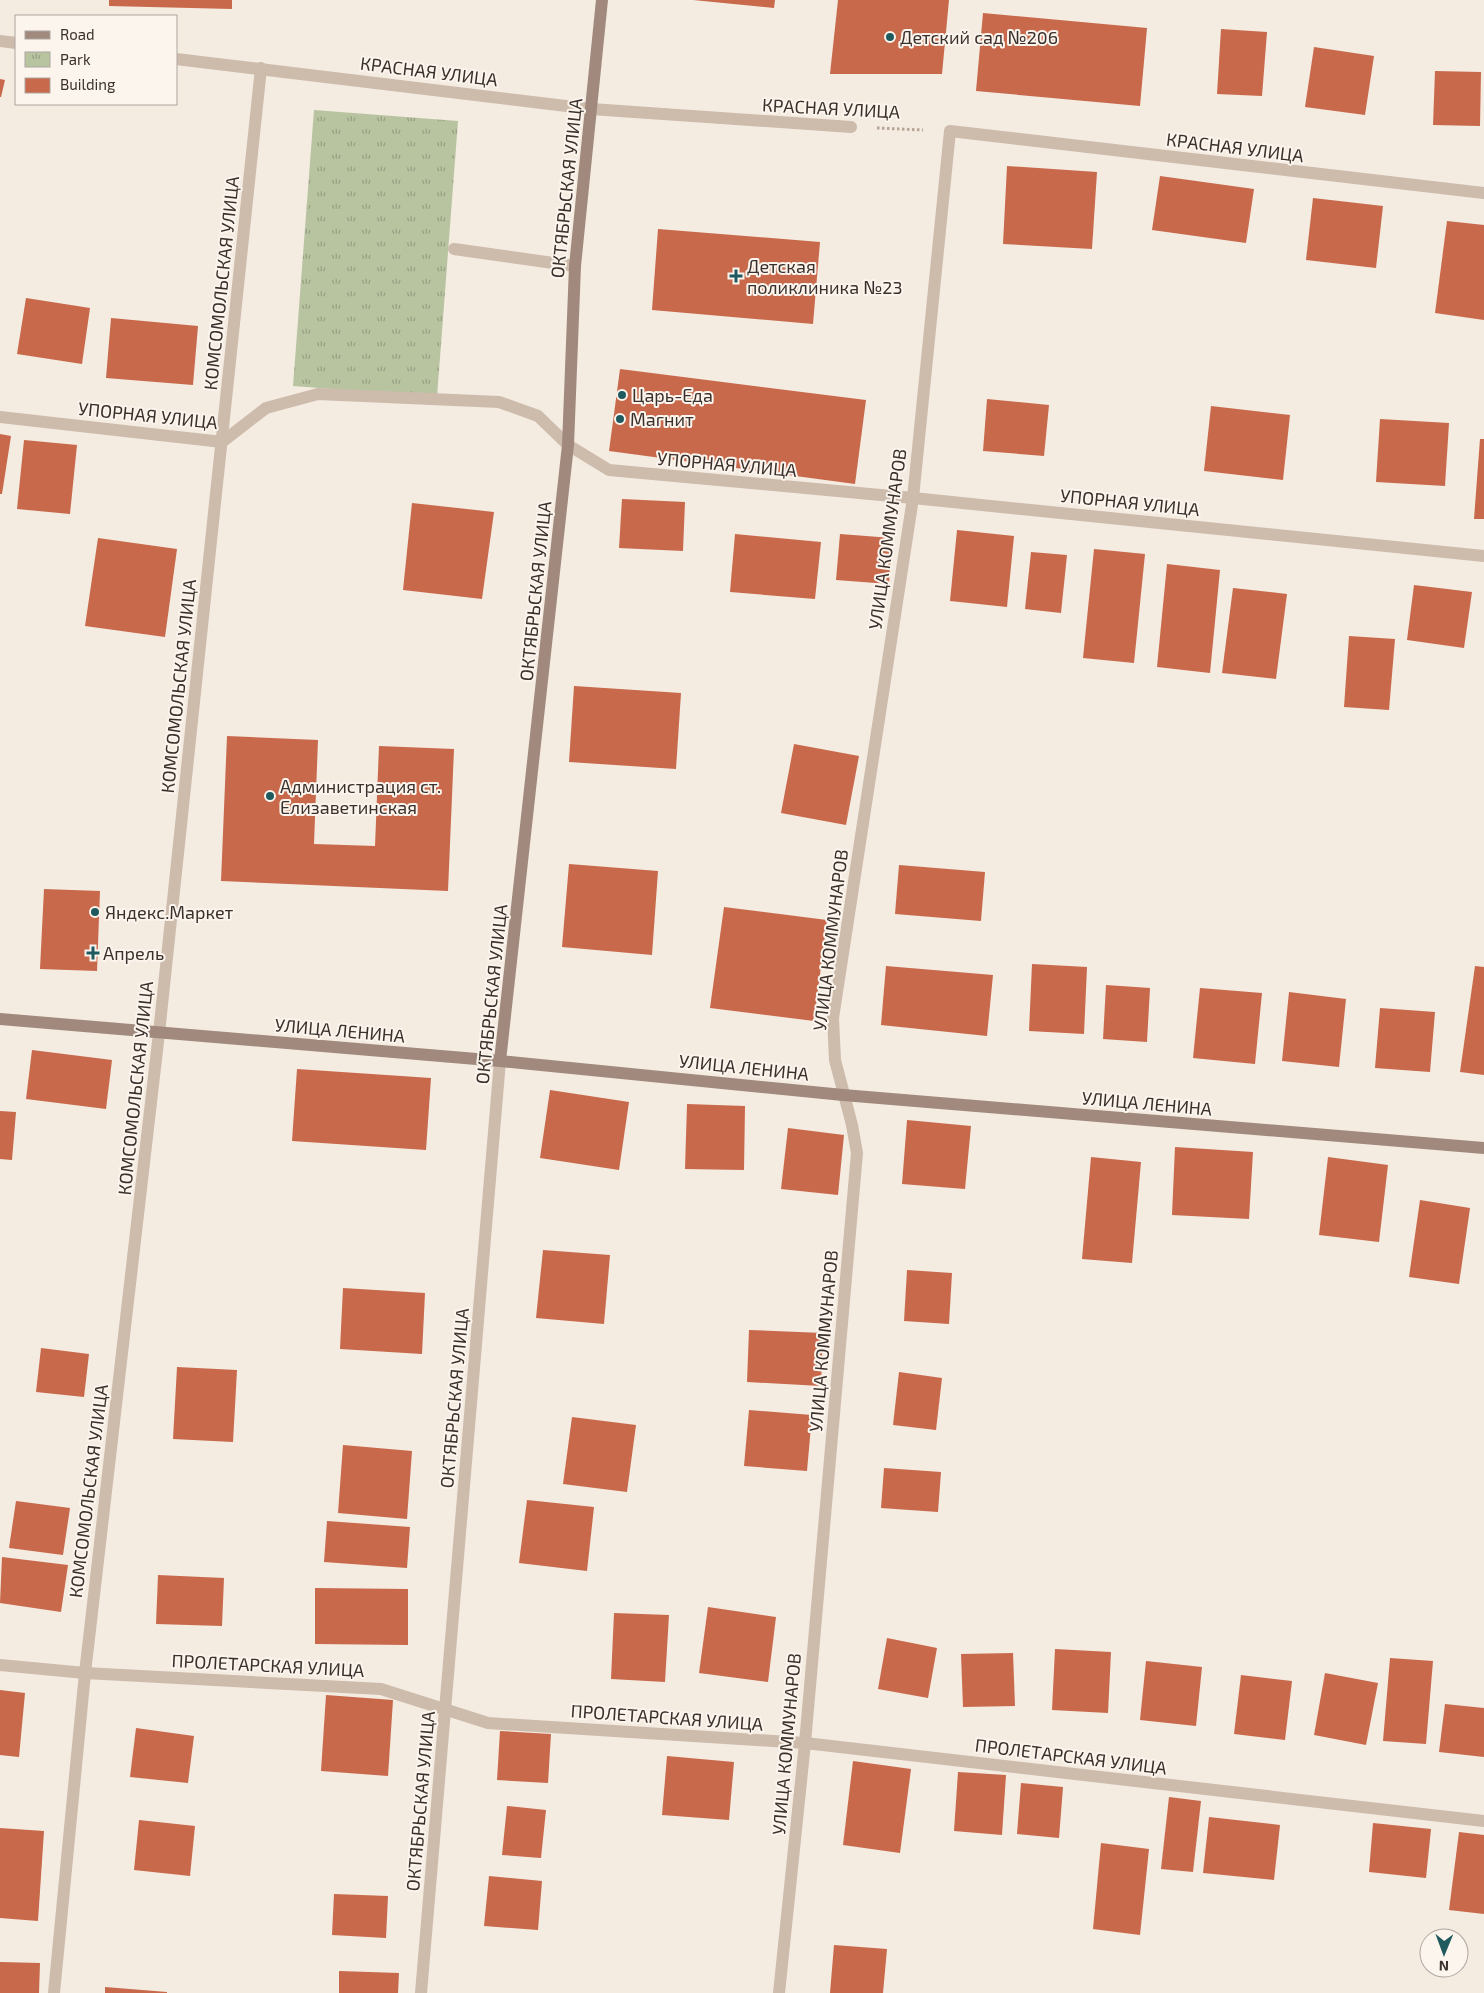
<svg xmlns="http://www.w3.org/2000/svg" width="1484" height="1993" viewBox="0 0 1484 1993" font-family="'Exo 2',sans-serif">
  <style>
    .park { fill: url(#park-tufts) }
    .building { fill: #c8694b }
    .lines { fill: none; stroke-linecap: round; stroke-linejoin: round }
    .path { stroke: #b9a596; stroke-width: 3; stroke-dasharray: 2.5 2.5; stroke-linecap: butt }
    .lane { stroke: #cdbbac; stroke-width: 12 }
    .street { stroke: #cdbbac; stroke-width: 12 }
    .secondary { stroke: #a18a7d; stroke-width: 12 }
    .poi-dot { fill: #1f5a5e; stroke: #fbf5ee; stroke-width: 2 }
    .labels { text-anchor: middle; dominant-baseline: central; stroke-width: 4; stroke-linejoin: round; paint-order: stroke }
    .poi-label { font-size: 18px; fill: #3b302b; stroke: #fbf5ee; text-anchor: start }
    .street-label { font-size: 18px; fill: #3b302b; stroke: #fbf5ee }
  </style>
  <defs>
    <pattern id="park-tufts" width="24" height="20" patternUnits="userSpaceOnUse" patternTransform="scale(1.25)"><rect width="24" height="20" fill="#b8c4a0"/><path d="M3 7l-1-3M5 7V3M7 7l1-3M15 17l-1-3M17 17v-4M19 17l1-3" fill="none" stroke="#97a083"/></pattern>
  </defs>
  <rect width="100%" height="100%" fill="#f4ebe1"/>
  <path class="park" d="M314,110L458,121L437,397L293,386Z"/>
  <g class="building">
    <path d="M109,0H232V9L109,6Z"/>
    <path d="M693,0H775L774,8Z"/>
    <path d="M838,0H949L942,74H830Z"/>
    <path d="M983,13L1147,28L1140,106L976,91Z"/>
    <path d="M1221,29L1267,32L1262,96L1217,94Z"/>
    <path d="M1314,47L1374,56L1365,115L1305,107Z"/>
    <path d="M1435,71L1481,72L1480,126L1433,125Z"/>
    <path d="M0,79L5,80L1,97H0Z"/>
    <path d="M1007,166L1097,172L1092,249L1003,244Z"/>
    <path d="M1160,176L1254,189L1246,243L1152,230Z"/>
    <path d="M1313,198L1383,206L1376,268L1306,260Z"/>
    <path d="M1447,221L1484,225V320L1435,313Z"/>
    <path d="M658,229L820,242L813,324L652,310Z"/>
    <path d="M26,298L90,308L82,364L17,354Z"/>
    <path d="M111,318L198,326L193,385L106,378Z"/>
    <path d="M620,369L866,400L855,484L609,451Z"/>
    <path d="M987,399L1049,405L1044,456L983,451Z"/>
    <path d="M1211,406L1290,415L1283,480L1204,471Z"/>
    <path d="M1380,419L1449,423L1445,486L1376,482Z"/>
    <path d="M0,434L11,436L2,494H0Z"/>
    <path d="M1480,439H1484V519H1474Z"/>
    <path d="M24,440L77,445L70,514L17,509Z"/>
    <path d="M622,499L685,502L683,551L619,548Z"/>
    <path d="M412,503L494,512L482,599L403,590Z"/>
    <path d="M957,530L1014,536L1007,607L950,601Z"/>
    <path d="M735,534L821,542L815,599L730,592Z"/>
    <path d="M840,534L892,538L889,584L836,580Z"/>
    <path d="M98,538L177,549L165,637L85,626Z"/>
    <path d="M1094,549L1145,554L1134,663L1083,658Z"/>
    <path d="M1031,552L1067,555L1061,613L1025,609Z"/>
    <path d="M1167,564L1220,570L1210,673L1157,667Z"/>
    <path d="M1414,585L1472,592L1464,648L1407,640Z"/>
    <path d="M1233,588L1287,594L1276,679L1222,673Z"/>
    <path d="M1349,636L1395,639L1389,710L1344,707Z"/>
    <path d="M574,686L681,693L676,769L569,762Z"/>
    <path d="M227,736L318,740L314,844L375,846L379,746L454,749L448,891L221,881Z"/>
    <path d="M794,744L859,756L846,825L781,813Z"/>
    <path d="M569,864L658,871L652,955L562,947Z"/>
    <path d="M899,865L985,872L981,921L895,914Z"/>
    <path d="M44,889L100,891L97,971L40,969Z"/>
    <path d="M724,907L827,920L814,1021L710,1008Z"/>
    <path d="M1032,964L1087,967L1084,1034L1029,1031Z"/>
    <path d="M886,966L993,975L987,1036L881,1025Z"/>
    <path d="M1475,966L1484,967V1075L1460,1072Z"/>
    <path d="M1106,985L1150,988L1147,1042L1103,1039Z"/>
    <path d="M1200,988L1262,993L1255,1064L1193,1058Z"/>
    <path d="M1289,992L1346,999L1339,1067L1282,1061Z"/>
    <path d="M1380,1008L1435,1012L1430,1072L1375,1068Z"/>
    <path d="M32,1050L112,1060L106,1109L26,1099Z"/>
    <path d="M297,1069L431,1078L426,1150L292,1141Z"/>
    <path d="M550,1090L629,1102L619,1170L540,1158Z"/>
    <path d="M687,1104L745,1106L744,1170L685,1169Z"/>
    <path d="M0,1111L16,1112L12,1160L0,1159Z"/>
    <path d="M907,1120L971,1126L965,1189L902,1184Z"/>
    <path d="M788,1128L844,1135L838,1195L781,1189Z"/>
    <path d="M1175,1147L1253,1152L1249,1219L1172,1215Z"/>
    <path d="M1091,1157L1141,1162L1132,1263L1082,1259Z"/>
    <path d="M1328,1157L1388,1165L1379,1242L1319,1235Z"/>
    <path d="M1420,1200L1470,1208L1459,1284L1409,1277Z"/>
    <path d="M543,1250L610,1255L604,1324L536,1318Z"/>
    <path d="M907,1270L952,1273L949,1324L904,1321Z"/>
    <path d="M343,1288L425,1293L422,1354L340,1349Z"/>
    <path d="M749,1330L823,1333L821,1386L747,1382Z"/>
    <path d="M41,1348L89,1354L84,1397L36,1392Z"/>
    <path d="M177,1367L237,1370L233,1442L173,1439Z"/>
    <path d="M899,1372L942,1378L936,1430L893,1425Z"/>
    <path d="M749,1410L812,1415L807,1471L744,1466Z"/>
    <path d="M572,1417L636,1425L627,1492L563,1484Z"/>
    <path d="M343,1445L412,1451L407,1519L338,1513Z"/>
    <path d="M884,1468L941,1472L938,1512L881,1508Z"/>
    <path d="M527,1500L594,1507L587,1571L519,1563Z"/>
    <path d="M16,1501L70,1508L63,1555L9,1548Z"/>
    <path d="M327,1521L410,1527L407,1568L324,1562Z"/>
    <path d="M2,1557L68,1565L61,1612L0,1603Z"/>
    <path d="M158,1575L224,1578L222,1626L156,1624Z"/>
    <path d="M315,1588L408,1589V1645L315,1644Z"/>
    <path d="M708,1607L776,1617L768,1682L699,1673Z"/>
    <path d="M614,1613L669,1615L665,1682L611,1679Z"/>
    <path d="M887,1638L937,1648L928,1698L878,1689Z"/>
    <path d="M1055,1649L1111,1652L1108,1713L1052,1710Z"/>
    <path d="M1013,1653L1015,1706L963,1707L961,1654Z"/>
    <path d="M1390,1658L1433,1661L1426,1744L1383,1741Z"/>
    <path d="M1146,1661L1202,1667L1196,1726L1140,1720Z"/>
    <path d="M1325,1673L1378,1683L1366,1745L1314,1735Z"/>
    <path d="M1241,1675L1292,1681L1285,1740L1234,1734Z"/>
    <path d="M0,1690L25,1693L19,1757L0,1755Z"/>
    <path d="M326,1695L393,1700L388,1776L321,1771Z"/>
    <path d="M1445,1704L1484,1708V1757L1439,1752Z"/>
    <path d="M136,1728L194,1736L188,1783L130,1777Z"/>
    <path d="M500,1731L551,1734L548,1783L497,1780Z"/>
    <path d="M667,1756L734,1762L729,1820L662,1815Z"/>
    <path d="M853,1761L911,1769L900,1853L843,1845Z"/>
    <path d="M958,1772L1006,1775L1002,1835L954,1831Z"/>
    <path d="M1021,1783L1063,1787L1059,1838L1017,1834Z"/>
    <path d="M1169,1797L1201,1801L1193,1872L1161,1869Z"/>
    <path d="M507,1806L546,1810L541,1858L502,1855Z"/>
    <path d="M1209,1817L1280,1825L1274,1880L1203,1873Z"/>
    <path d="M139,1820L195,1826L190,1876L134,1870Z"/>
    <path d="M1373,1823L1431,1829L1426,1878L1369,1872Z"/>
    <path d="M0,1828L44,1831L38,1921L0,1918Z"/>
    <path d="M1459,1832L1484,1835V1914L1449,1910Z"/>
    <path d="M1101,1843L1149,1849L1140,1935L1093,1929Z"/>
    <path d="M489,1876L542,1881L538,1930L484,1926Z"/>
    <path d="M334,1894L388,1896L386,1938L332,1935Z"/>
    <path d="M834,1945L887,1949L883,1993H830Z"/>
    <path d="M0,1962L40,1963L39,1993H0Z"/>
    <path d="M339,1971L399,1973L398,1993H339Z"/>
    <path d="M105,1987L167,1992V1993H105Z"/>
  </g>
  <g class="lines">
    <path class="path" d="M877,128L923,130"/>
    <path class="lane" d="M454,249L575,266"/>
    <g class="street">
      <path d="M0,41L16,43"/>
      <path d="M176,59L591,109L851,127"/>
      <path d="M0,417L222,442L266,408L318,394L499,402L538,416L568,445L609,470L913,498L1484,556"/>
      <path d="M0,1665L85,1673L381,1689L488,1723L805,1743L1484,1821"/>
      <path d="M54,1993L85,1673L159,1033L261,68"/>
      <path d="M421,1993L500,1061"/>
      <path d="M779,1993L805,1743L857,1153L852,1125L835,1060L833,1018L913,498L950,131L1484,193"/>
    </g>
    <g class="secondary">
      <path d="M0,1019L500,1061L843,1095L1484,1148"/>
      <path d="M500,1061L568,445L575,266L602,0"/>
    </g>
  </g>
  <g class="poi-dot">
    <circle cx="890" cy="37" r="5"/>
    <path d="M733.5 268.5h5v5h5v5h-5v5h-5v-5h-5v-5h5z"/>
    <circle cx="622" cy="395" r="5"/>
    <circle cx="620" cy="419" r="5"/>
    <circle cx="270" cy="796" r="5"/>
    <circle cx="95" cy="912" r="5"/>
    <path d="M90.5 945.5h5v5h5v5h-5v5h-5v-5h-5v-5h5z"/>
  </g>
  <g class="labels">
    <g class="poi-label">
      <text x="900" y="37">Детский сад №206</text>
      <text x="747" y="266">Детская<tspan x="747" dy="21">поликлиника №23</tspan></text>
      <text x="632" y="395">Царь-Еда</text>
      <text x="630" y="419">Магнит</text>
      <text x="280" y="786">Администрация ст.<tspan x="280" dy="21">Елизаветинская</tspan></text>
      <text x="105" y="912">Яндекс.Маркет</text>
      <text x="103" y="953">Апрель</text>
    </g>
    <g class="street-label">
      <text transform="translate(429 71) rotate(7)">КРАСНАЯ УЛИЦА</text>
      <text transform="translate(831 108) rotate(3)">КРАСНАЯ УЛИЦА</text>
      <text transform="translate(1235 147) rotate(7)">КРАСНАЯ УЛИЦА</text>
      <text transform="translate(566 188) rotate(-84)">ОКТЯБРЬСКАЯ УЛИЦА</text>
      <text transform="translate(221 283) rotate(-84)">КОМСОМОЛЬСКАЯ УЛИЦА</text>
      <text transform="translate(148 415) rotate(6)">УПОРНАЯ УЛИЦА</text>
      <text transform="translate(727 464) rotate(5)">УПОРНАЯ УЛИЦА</text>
      <text transform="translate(1130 502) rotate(6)">УПОРНАЯ УЛИЦА</text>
      <text transform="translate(887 539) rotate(-82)">УЛИЦА КОММУНАРОВ</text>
      <text transform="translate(535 591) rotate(-84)">ОКТЯБРЬСКАЯ УЛИЦА</text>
      <text transform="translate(178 686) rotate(-84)">КОМСОМОЛЬСКАЯ УЛИЦА</text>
      <text transform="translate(830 940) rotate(-83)">УЛИЦА КОММУНАРОВ</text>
      <text transform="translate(491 994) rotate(-84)">ОКТЯБРЬСКАЯ УЛИЦА</text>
      <text transform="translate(340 1030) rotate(5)">УЛИЦА ЛЕНИНА</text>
      <text transform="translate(744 1067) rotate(6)">УЛИЦА ЛЕНИНА</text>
      <text transform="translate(135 1088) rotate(-84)">КОМСОМОЛЬСКАЯ УЛИЦА</text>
      <text transform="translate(1147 1103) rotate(5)">УЛИЦА ЛЕНИНА</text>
      <text transform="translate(823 1341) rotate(-85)">УЛИЦА КОММУНАРОВ</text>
      <text transform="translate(454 1398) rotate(-85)">ОКТЯБРЬСКАЯ УЛИЦА</text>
      <text transform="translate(88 1491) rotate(-83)">КОМСОМОЛЬСКАЯ УЛИЦА</text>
      <text transform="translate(268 1665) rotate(3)">ПРОЛЕТАРСКАЯ УЛИЦА</text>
      <text transform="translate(667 1717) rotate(4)">ПРОЛЕТАРСКАЯ УЛИЦА</text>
      <text transform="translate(786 1744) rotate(-85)">УЛИЦА КОММУНАРОВ</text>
      <text transform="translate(1071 1756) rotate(7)">ПРОЛЕТАРСКАЯ УЛИЦА</text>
      <text transform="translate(420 1801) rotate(-85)">ОКТЯБРЬСКАЯ УЛИЦА</text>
    </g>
  </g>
  <rect x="15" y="15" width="162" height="90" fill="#fbf5ee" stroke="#aea6a0"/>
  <rect x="25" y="31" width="25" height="8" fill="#a18a7d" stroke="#aea6a0"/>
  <text x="60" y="40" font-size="15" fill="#3b302b">Road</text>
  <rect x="25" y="52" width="25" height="15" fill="url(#park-tufts)" stroke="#aea6a0"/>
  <text x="60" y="65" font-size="15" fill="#3b302b">Park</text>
  <rect x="25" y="78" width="25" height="15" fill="#c8694b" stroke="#aea6a0"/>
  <text x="60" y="90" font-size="15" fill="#3b302b">Building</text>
  <g transform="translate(1444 1953) rotate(181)"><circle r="24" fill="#fbf5ee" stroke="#aea6a0"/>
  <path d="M0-4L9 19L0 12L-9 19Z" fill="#1f5a5e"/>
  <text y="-8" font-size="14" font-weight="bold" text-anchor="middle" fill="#3b302b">N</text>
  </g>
</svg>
